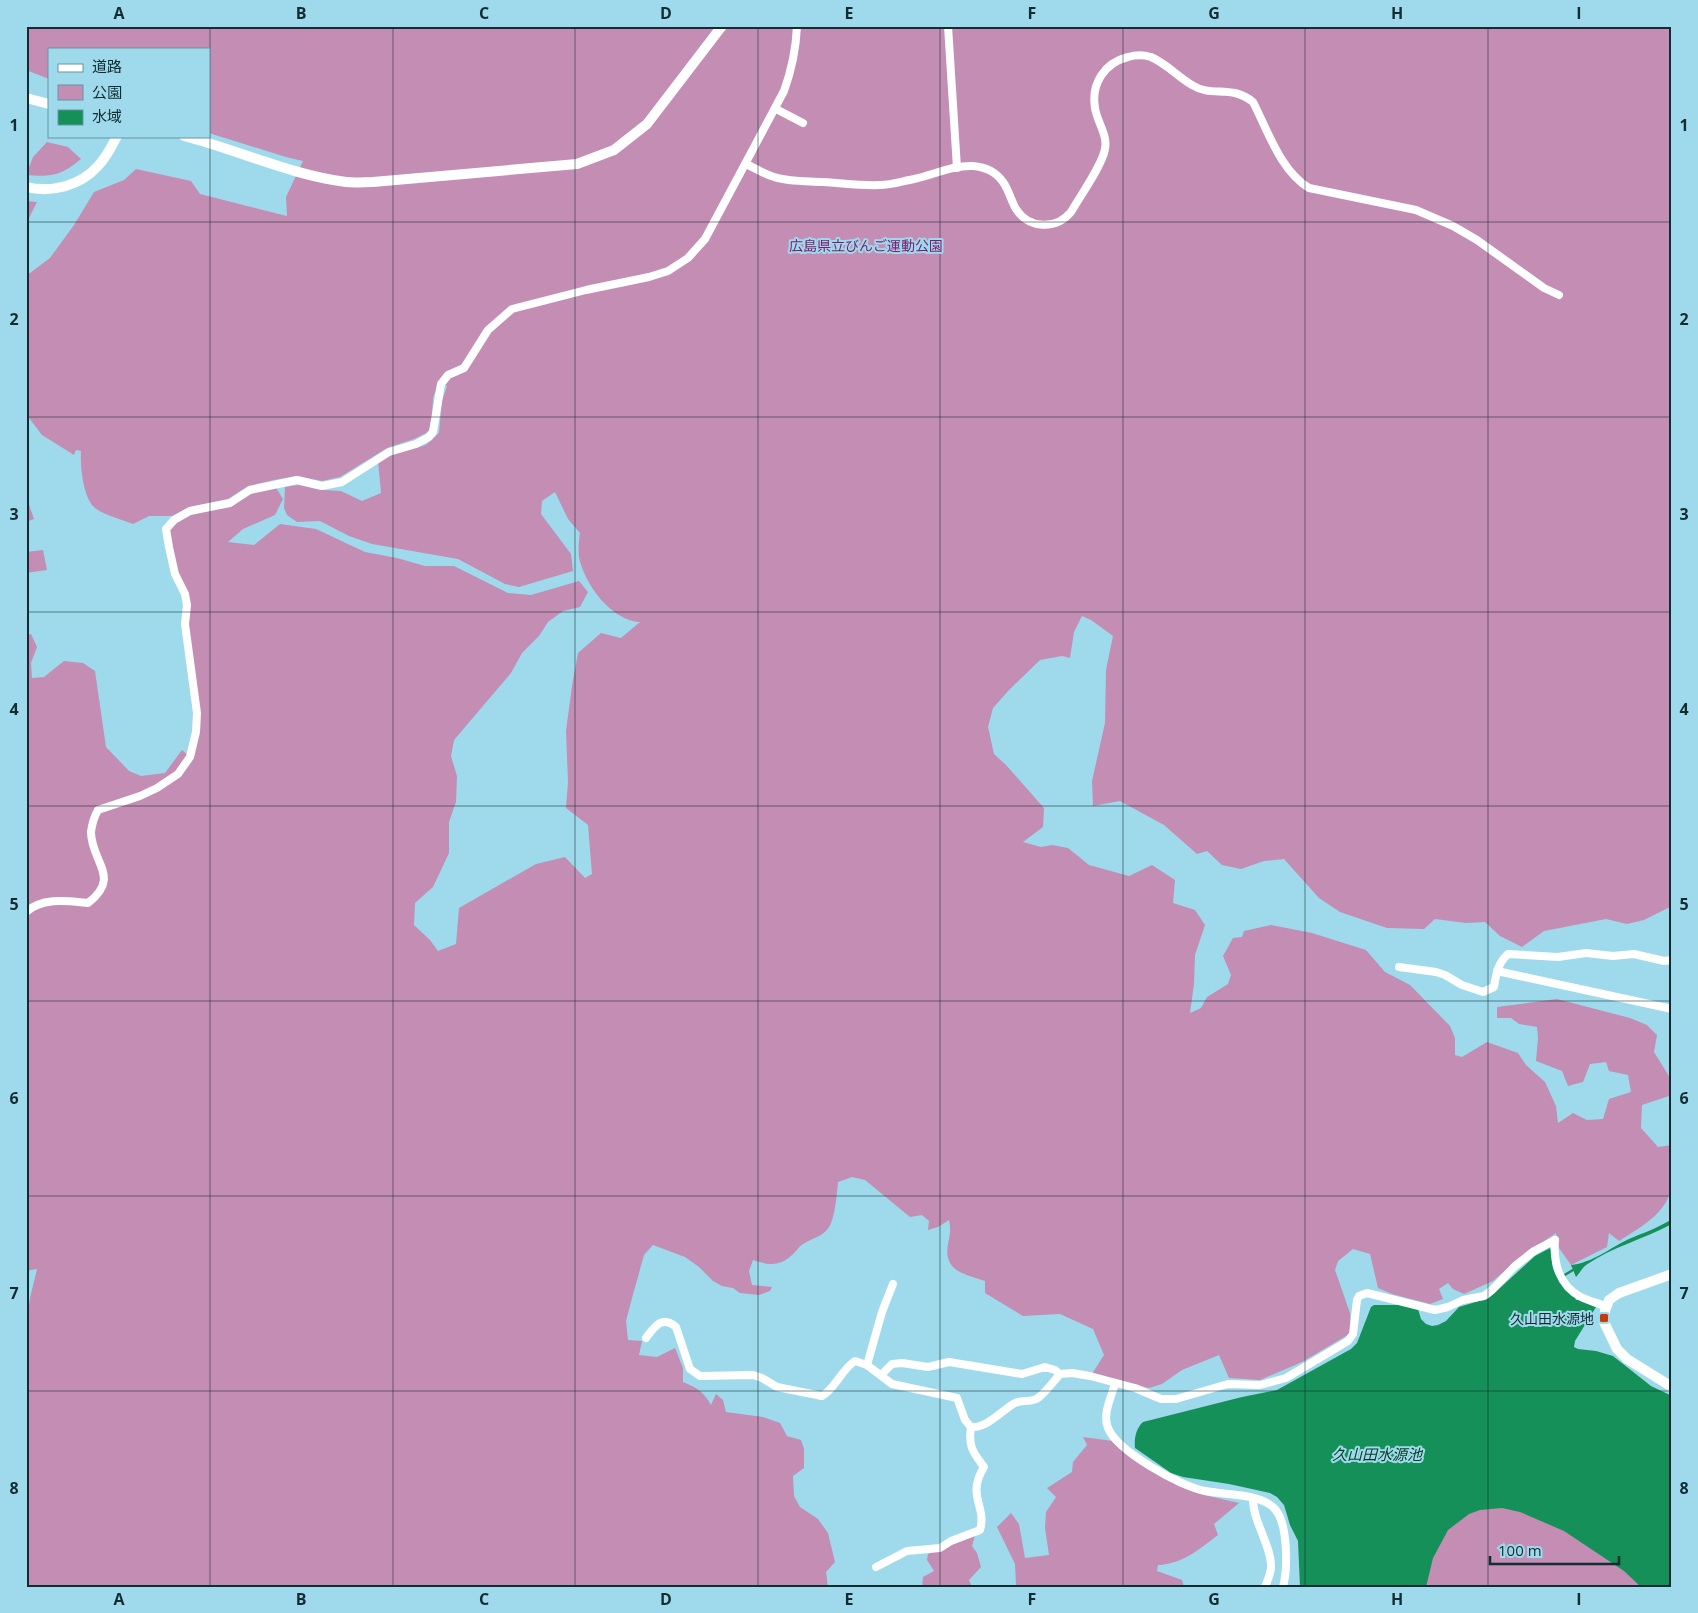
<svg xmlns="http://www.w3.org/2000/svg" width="1698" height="1613" viewBox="0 0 1698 1613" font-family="'Open Sans','Noto Sans JP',sans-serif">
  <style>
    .green { fill: #c38db4 }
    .water { fill: #149058 }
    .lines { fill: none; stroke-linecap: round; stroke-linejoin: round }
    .stream { stroke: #149058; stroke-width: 2.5 }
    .minor { stroke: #fff; stroke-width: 8 }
    .tertiary { stroke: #fff; stroke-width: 10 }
    .grid { fill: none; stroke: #132c32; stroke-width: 1; stroke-opacity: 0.55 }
    .poi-dot { fill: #c43c0a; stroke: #9edaeb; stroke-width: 2 }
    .labels { text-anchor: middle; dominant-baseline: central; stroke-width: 4; stroke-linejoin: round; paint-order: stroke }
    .park-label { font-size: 14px; fill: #7f196d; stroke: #9edaeb }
    .poi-label { font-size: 14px; fill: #132c32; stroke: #9edaeb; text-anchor: end }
    .water-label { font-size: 15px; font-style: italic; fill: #0a3922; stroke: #9edaeb }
    .neatline { fill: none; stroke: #132c32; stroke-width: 2 }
    .grid-label { font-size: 16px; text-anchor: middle; font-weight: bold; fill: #132c32 }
  </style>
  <rect width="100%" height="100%" fill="#9edaeb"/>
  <g class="green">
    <path d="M26,26H1672V94L1670,95L1672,101V906L1644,920L1627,924L1606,919L1544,931L1522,947L1500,936L1485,922L1466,923L1435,919L1424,929L1387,928L1340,912L1319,898L1284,859L1264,861L1241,869L1222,865L1207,851L1197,854L1164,825L1120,801L1093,806L1092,781L1105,723L1106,670L1113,636L1091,620L1082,616L1074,632L1070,658L1062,656L1040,660L1009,690L993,708L988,727L994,754L1006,765L1044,808L1043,827L1023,842L1041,847L1052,845L1068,848L1089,865L1129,876L1152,865L1175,880L1173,903L1195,910L1205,925L1195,955L1194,984L1190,1013L1201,1008L1207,997L1228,984L1231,975L1223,956L1233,938L1242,937L1244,931L1271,925L1312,933L1366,950L1385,972L1410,985L1450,1026L1455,1038V1055L1462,1057L1487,1042L1518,1053L1526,1065L1545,1082L1556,1106L1558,1123L1573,1113L1587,1120L1603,1119L1609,1099L1631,1092L1628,1075L1609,1071L1606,1062L1590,1064L1583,1082L1568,1086L1562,1071L1536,1061L1538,1038L1537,1027L1519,1024L1511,1018H1497V1007L1557,999L1630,1018L1647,1025L1657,1035L1654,1052L1672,1081V1095L1642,1105L1641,1128L1658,1147L1672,1145C1672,1157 1674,1172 1672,1185C1667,1214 1642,1226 1619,1241L1609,1233L1607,1247L1571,1265L1559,1248L1556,1233L1517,1260L1493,1281L1464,1294L1453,1289L1448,1283L1439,1289L1443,1299L1430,1304L1392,1294L1378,1288L1370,1254L1353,1249L1338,1261L1335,1270L1350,1313L1351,1333L1302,1362L1260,1380L1229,1378L1219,1355L1182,1370L1162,1384L1149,1388L1092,1374L1104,1355L1093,1329L1060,1314L1023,1316L985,1293V1281C964,1274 943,1271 948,1244C950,1235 951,1229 949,1220L938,1227L928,1230L929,1221L922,1215L910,1217L865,1180L852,1177L838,1182C837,1193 835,1218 829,1227C823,1237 812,1238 803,1244C799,1246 796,1252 792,1255C779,1267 768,1265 753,1260L749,1271L752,1285L772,1287L770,1291L759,1295L740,1293L733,1288L722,1286L713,1281L699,1267L685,1257L653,1245L644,1255L632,1298L626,1321L628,1340L642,1341L639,1355L657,1357L675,1348L683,1368V1382C696,1387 704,1392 711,1405L716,1394L723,1400L726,1412L763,1417L780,1423L787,1436L801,1440L804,1449V1468L793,1476L794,1496L800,1507L818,1519L828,1533L835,1562L826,1572L828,1587H26V1326L30,1298L37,1269L26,1271V915L35,907L58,902L89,905L106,887L93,834L99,811L179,775L198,732L186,624L189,605L177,573L168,529L176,521L191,513L251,492L275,486L283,499L275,515L243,529L228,542L254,545L280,524L316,529L365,552L397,558L425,566H454L508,593L531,595L579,581L588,592L580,607L563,611L548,622L539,636L522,653L511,673L454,740L451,756L457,776L456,802L449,822V853L433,887L415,903L414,925L430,940L438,951L456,944L459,908L536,864L565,857L585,878L592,874L588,825L566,808L568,782L566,731L572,686L578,653L601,633L621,638L640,622C611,621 584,583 579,557C578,549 579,540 580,533L568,519L555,492L542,501L541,514L571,554L573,571L519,587L505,584L458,559L372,544L349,536L320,521L297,522L287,515L284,508L285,487L299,485L322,490L341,491L362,501L381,493L378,461L391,455L426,445L439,433L442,401L447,386L439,380L433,398L432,417L429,430L426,433L414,439L387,448L340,477L322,481L297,476L274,480L248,486L228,499L189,507L172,516H149L133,524C123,520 101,514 94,507C83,496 80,466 81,451L76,450L74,455L42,435L26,414V272L30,273L50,258L74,225L94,192L124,180L136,169L191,181L200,194L287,216L286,197L303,161L286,157L209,133V49H49V79L26,70Z"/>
    <path d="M47,142L68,147L81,159C60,176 52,177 26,175L33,157Z"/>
    <path d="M26,201L37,202L26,224Z"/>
    <path d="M26,496L34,519L26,522Z"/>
    <path d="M43,550L47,570L26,573V552Z"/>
    <path d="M31,634L37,647L31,663L32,678L44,677L64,661L83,663L95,671L106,747L129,771L141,776L165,773L182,750L189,756L177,773L156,786L97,809L91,821L102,886L88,902L26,907V635Z"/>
    <path d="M1083,1437L1113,1441L1178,1486L1204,1495L1239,1503L1214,1524L1218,1535C1199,1549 1183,1564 1158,1565L1157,1571L1182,1580L1184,1587H998L1016,1585L1015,1564L997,1527L1011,1513L1019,1524L1025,1558L1049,1555L1045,1528L1046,1512L1056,1497L1047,1488L1072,1472L1073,1462L1087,1445Z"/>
    <path d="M1462,1506H1531L1648,1587H1417L1436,1542Z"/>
    <path d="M975,1535L972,1546L977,1553L981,1567L969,1580L972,1587H922L923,1577L934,1571L927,1560L928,1554Z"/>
  </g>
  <g class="water">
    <path d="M1672,1219V1224C1644,1239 1612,1247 1586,1265C1582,1268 1580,1273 1576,1277L1571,1265C1592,1263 1610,1248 1629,1239C1643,1233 1658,1228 1672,1219Z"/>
    <path d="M1550,1248C1554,1255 1551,1261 1553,1268C1557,1280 1573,1289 1576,1300H1582L1596,1307L1575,1341L1574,1347L1578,1349L1596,1351L1613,1356L1651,1386L1672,1396V1587H1641L1624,1571L1564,1531L1520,1512L1502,1508L1480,1510L1469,1514L1448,1530L1433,1558L1426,1587H1300L1298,1541L1290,1525L1284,1505L1277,1497L1270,1493L1229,1484L1183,1477L1171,1473L1135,1448C1134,1439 1136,1428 1143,1422L1242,1397L1277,1390L1351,1349L1357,1343L1371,1307L1374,1305H1406L1418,1309L1421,1319L1426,1324L1432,1326L1438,1325L1446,1321L1459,1307L1489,1298L1535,1256Z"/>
  </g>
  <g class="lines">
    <path class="stream" d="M1563,1276L1573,1270"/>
    <g class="minor">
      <path d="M948,26L957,168"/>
      <path d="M776,109L803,123"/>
      <path d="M746,164C755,168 764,174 774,177C789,182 807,181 823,182C842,183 861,186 880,185C891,185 903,181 914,179C933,175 953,165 973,166C985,167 996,172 1003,182C1009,190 1011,201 1016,209C1029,229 1056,230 1071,212C1080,196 1102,166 1105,149C1108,135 1097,122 1095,108C1091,84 1104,63 1128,57C1135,55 1144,55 1151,57C1167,64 1177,76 1192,85C1212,98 1231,84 1253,102C1268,131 1280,170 1309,188L1416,210L1453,226L1477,240L1544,288L1559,295"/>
      <path d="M26,912C43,897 67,901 88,903C122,877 91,862 91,832C92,824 94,817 98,810L140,796L157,788L178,774L190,757L196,732L197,713L185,624L187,605L185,594L175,574L169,547L166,529L174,520L190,511L230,503L250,490L297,480L322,486L342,482L389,452L416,444L429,437L433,432L441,384L448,375L464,368L488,330L512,309L586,290L649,277L668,271L688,258L705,239L784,91C792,69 796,49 797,26"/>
      <path d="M1399,967L1436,972L1445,975L1462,985L1483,992L1494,987C1496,974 1498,963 1508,954L1558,957L1586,953L1613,956L1634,954L1664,961L1672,960"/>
      <path d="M1497,971L1672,1009"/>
      <path d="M1555,1240C1553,1262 1559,1286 1581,1297C1589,1301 1598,1303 1607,1307"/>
      <path d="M893,1284L882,1312L867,1365L892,1384L957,1398L965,1420L971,1427C988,1428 1002,1410 1015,1403C1022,1399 1031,1403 1038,1398C1046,1392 1053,1382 1060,1374L1072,1373L1090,1376L1135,1388L1161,1399H1176L1228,1384L1260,1385L1286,1378L1348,1341L1353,1334L1357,1300L1359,1296L1367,1293L1435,1310L1448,1307L1463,1300L1484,1296L1492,1290L1515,1266L1534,1251L1555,1240"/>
      <path d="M646,1338C655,1326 662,1315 676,1327L690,1369L700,1376L753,1375L762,1378L777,1387L822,1396C836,1388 841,1370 855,1361L867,1365"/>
      <path d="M881,1375L892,1364L902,1363L928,1367L949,1362L1022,1374L1045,1367L1055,1370L1060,1374"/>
      <path d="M1115,1383C1112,1396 1102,1414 1108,1428C1117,1451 1181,1487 1205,1491C1225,1495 1261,1493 1275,1509C1288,1524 1288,1568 1283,1587"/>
      <path d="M1253,1498C1252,1520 1272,1547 1271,1567C1271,1574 1267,1581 1265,1587"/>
      <path d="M876,1567L907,1551L940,1548L951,1541L980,1530C987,1506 966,1496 984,1467C973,1452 968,1447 971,1427"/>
    </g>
    <g class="tertiary">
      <path d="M26,98L49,104"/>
      <path d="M184,136C238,150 291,175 346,182C355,183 365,182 373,182L577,164L614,150L647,124L722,26"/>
      <path d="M26,187C52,193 80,186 98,166C106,158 112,146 117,136"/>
      <path d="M1672,1274L1619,1293L1609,1300L1605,1311L1604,1322L1617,1349L1627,1359L1672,1387"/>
    </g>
  </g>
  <path class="grid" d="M210,26V1587M393,26V1587M575,26V1587M758,26V1587M940,26V1587M1123,26V1587M1305,26V1587M1488,26V1587M26,222H1672M26,417H1672M26,612H1672M26,806H1672M26,1001H1672M26,1196H1672M26,1391H1672"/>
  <rect class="poi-dot" x="1599" y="1313" width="10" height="10" rx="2.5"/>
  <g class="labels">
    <g class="park-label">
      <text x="866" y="245">広島県立びんご運動公園</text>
    </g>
    <g class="poi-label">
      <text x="1594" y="1318">久山田水源地</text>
    </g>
    <g class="water-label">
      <text x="1377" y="1454">久山田水源池</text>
    </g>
  </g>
  <rect width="1698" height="1613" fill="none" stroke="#9edaeb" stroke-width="55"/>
  <rect x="48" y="48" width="162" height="90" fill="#9edaeb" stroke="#6694a1"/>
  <rect x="58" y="64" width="25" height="8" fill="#ffffff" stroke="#6694a1"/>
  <text x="92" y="72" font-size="15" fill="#132c32">道路</text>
  <rect x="58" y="85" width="25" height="15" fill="#c38db4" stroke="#6694a1"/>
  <text x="92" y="98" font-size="15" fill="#132c32">公園</text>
  <rect x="58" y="110" width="25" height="15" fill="#149058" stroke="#6694a1"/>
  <text x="92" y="122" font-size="15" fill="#132c32">水域</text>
  <path d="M1490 1556v8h129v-8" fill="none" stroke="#132c32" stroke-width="2.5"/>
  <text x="1498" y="1556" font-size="15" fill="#132c32" stroke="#9edaeb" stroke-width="4" paint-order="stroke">100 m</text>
  <rect x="28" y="28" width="1642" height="1558" class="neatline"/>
  <g class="grid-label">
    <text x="119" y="19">A</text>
    <text x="301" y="19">B</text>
    <text x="484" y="19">C</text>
    <text x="666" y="19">D</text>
    <text x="849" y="19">E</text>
    <text x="1032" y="19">F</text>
    <text x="1214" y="19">G</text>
    <text x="1397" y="19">H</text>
    <text x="1579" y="19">I</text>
    <text x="14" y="131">1</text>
    <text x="1684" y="131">1</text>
    <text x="14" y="325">2</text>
    <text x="1684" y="325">2</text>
    <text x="14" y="520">3</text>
    <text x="1684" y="520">3</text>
    <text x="14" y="715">4</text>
    <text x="1684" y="715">4</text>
    <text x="14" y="910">5</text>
    <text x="1684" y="910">5</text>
    <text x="14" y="1104">6</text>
    <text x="1684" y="1104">6</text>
    <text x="14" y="1299">7</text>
    <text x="1684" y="1299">7</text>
    <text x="14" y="1494">8</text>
    <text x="1684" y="1494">8</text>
    <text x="119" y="1605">A</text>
    <text x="301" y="1605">B</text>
    <text x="484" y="1605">C</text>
    <text x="666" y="1605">D</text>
    <text x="849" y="1605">E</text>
    <text x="1032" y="1605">F</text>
    <text x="1214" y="1605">G</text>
    <text x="1397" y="1605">H</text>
    <text x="1579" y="1605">I</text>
  </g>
</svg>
